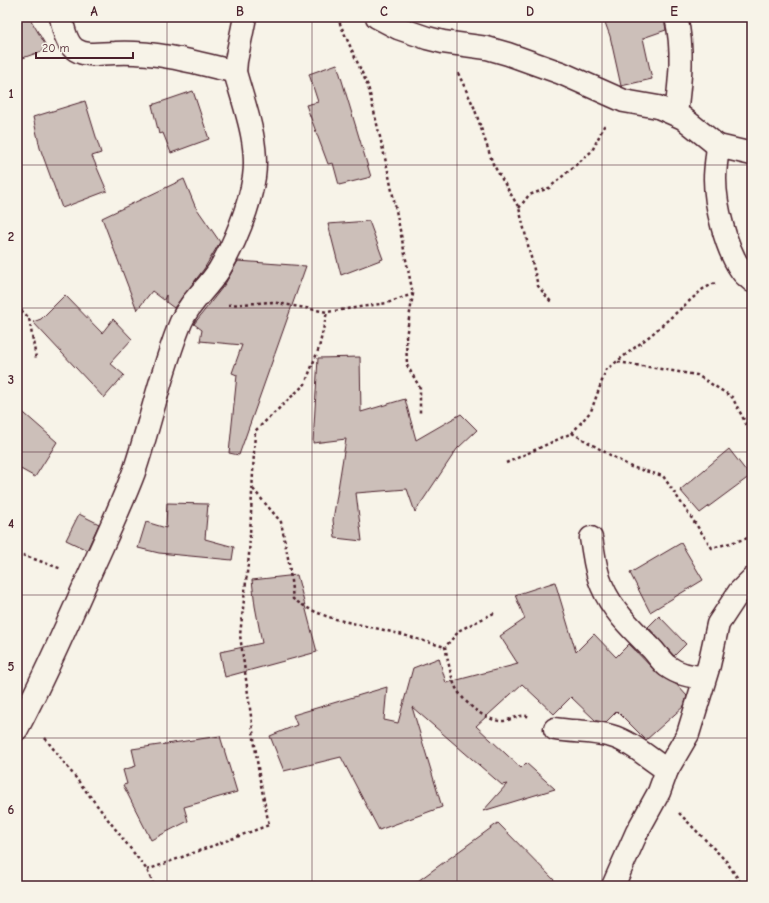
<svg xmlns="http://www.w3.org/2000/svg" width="769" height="903" viewBox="0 0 769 903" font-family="'Comic Neue',sans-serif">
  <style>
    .building { fill: #ccbfb9; stroke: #4a1f2b }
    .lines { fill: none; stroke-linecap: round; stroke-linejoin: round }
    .minor-casing { stroke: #4a1f2b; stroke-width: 25 }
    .path { stroke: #4a1f2b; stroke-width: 2.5; stroke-dasharray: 3 3; stroke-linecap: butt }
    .minor { stroke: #f7f3e8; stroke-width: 22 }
    .grid { fill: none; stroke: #4a1f2b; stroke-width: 1; stroke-opacity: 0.55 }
    .neatline { fill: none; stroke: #4a1f2b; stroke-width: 1.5 }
    .grid-label { font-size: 13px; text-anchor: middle; font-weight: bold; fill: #4a1f2b }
  </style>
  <rect width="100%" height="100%" fill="#f7f3e8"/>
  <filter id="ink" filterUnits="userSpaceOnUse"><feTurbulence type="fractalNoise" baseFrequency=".025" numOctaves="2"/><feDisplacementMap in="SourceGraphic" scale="8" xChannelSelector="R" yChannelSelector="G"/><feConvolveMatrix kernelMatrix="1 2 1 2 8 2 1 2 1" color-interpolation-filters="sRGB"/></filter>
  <g filter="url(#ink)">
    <g class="building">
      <path d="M17,17H29L48,49L17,60Z"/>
      <path d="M603,17H664L666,30L643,38L652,79L621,86L610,36Z"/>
      <path d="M337,64L371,177L339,185L333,163L328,164L306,105L318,102L309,74Z"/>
      <path d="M193,91L209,139L171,153L163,133L159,134L152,105Z"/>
      <path d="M85,101L101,153L92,156L107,191L62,208L40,148L33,117Z"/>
      <path d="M184,179L195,206L220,242L204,269L174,308L166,302V295L164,300L152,291L137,310L102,218Z"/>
      <path d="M369,221L383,259L341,275L328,224Z"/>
      <path d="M238,261L306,266L239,455L229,453L237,375L232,373L242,345L200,341L202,330L194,324L225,284Z"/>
      <path d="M65,295L102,333L113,319L132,339L110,363L124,375L104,398L33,322L41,319Z"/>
      <path d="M360,357L361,412L405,399L416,440L461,414L477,430L457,449L415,512L407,489L356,493L362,541L335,538L333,520L346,439L313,443L318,358Z"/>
      <path d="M17,407L57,442L35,477L17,467Z"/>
      <path d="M729,449L750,476L700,513L680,490Z"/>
      <path d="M167,503L208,504L205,539L234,547L232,560L159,553L138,548L146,522L166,528Z"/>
      <path d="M79,514L99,524L87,550L66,540Z"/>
      <path d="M681,543L703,580L650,612L630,573Z"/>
      <path d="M297,575L317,652L225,677L220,652L262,643L255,606L252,580Z"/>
      <path d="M555,582L576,652L594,634L616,657L629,644L659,675L677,685L687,696L684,706L646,740L617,711L606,722L596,721L571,697L554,714L522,684L476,726L521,768L526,763L555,789L483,811L507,784L502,785L412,707L442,807L379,830L341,757L284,771L270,736L297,725L293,715L387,687L384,720L398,723L413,668L439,658L446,683L518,664L500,636L525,619L515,595Z"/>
      <path d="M659,616L686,644L674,656L648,627Z"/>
      <path d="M220,736L237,792L184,807L188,821L151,840L123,785L127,784L123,770L136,766L132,749Z"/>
      <path d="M498,823L560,886H411Z"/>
    </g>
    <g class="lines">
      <defs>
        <g id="minor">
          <path d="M61,17C63,27 66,44 76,50C88,57 101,53 115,53C156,51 195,62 235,72"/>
          <path d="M377,17L398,28L427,38L443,42L487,48L508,54L561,73L624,101L658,107L683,118L718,146L752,154"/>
          <path d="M676,114C680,81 684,50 676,17"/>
          <path d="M718,146C717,157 715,168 715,179C715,205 726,249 741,270C743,274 748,277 752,281"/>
          <path d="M591,538C594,554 595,571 602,586C612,610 632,629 651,648C656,653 661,661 667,666C678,674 691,677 704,677"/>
          <path d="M17,729C43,680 65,630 87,580C103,544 120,509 134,472C151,422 161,370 181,322C190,301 207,289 219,270C235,243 249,208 254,177C259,142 244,105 235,72L236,61L245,17"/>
          <path d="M555,729C573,732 593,731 611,736C632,742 649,759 667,770"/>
          <path d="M613,886L637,832L659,792L667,770L688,734L709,665L718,624L739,592L752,579"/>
        </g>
      </defs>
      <use href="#minor" class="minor-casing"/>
      <g class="path">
        <path d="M337,17L368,86L388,171L413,294L406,337L407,365L420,388V414"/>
        <path d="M458,73L474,107L493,164L519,208L538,286L551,302"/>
        <path d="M519,208L529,195L549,188L592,151L604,126L607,124"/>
        <path d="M228,305L272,302L327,312L387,303L413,294"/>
        <path d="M17,306L29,318L36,358"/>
        <path d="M618,362L697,375L732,397L752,435"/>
        <path d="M572,433L631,467L663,476L712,548L752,537"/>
        <path d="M506,463L572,433L591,411L606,370L651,335L703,289L715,283"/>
        <path d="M253,489L281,522L289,563L293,599C321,618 339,620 370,627C395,632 420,640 445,647"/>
        <path d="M17,553L62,569"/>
        <path d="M494,613L460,630L445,647C448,659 450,674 455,686C462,701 485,722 503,721C512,720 520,713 530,717"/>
        <path d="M45,738L147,870L154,886"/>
        <path d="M679,813L726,861L743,886"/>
        <path d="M147,870L269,825L259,775L240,635L249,555L255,431L305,384L319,348L327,312"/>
      </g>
      <use href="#minor" class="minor"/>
    </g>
  </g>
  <path class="grid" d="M167,17V886M312,17V886M457,17V886M602,17V886M17,165H752M17,308H752M17,452H752M17,595H752M17,738H752"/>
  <rect width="769" height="903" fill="none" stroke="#f7f3e8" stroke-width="44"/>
  <path d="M36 52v6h97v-6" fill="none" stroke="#4a1f2b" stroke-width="2"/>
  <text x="42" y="52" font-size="12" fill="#4a1f2b" stroke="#f7f3e8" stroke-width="3" paint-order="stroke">20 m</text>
  <rect x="22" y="22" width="725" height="859" class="neatline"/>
  <g class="grid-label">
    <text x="94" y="16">A</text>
    <text x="240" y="16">B</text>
    <text x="384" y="16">C</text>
    <text x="530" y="16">D</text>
    <text x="674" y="16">E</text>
    <text x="11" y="98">1</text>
    <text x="11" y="241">2</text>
    <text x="11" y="384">3</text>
    <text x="11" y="528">4</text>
    <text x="11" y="671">5</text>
    <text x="11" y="814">6</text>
  </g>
</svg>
